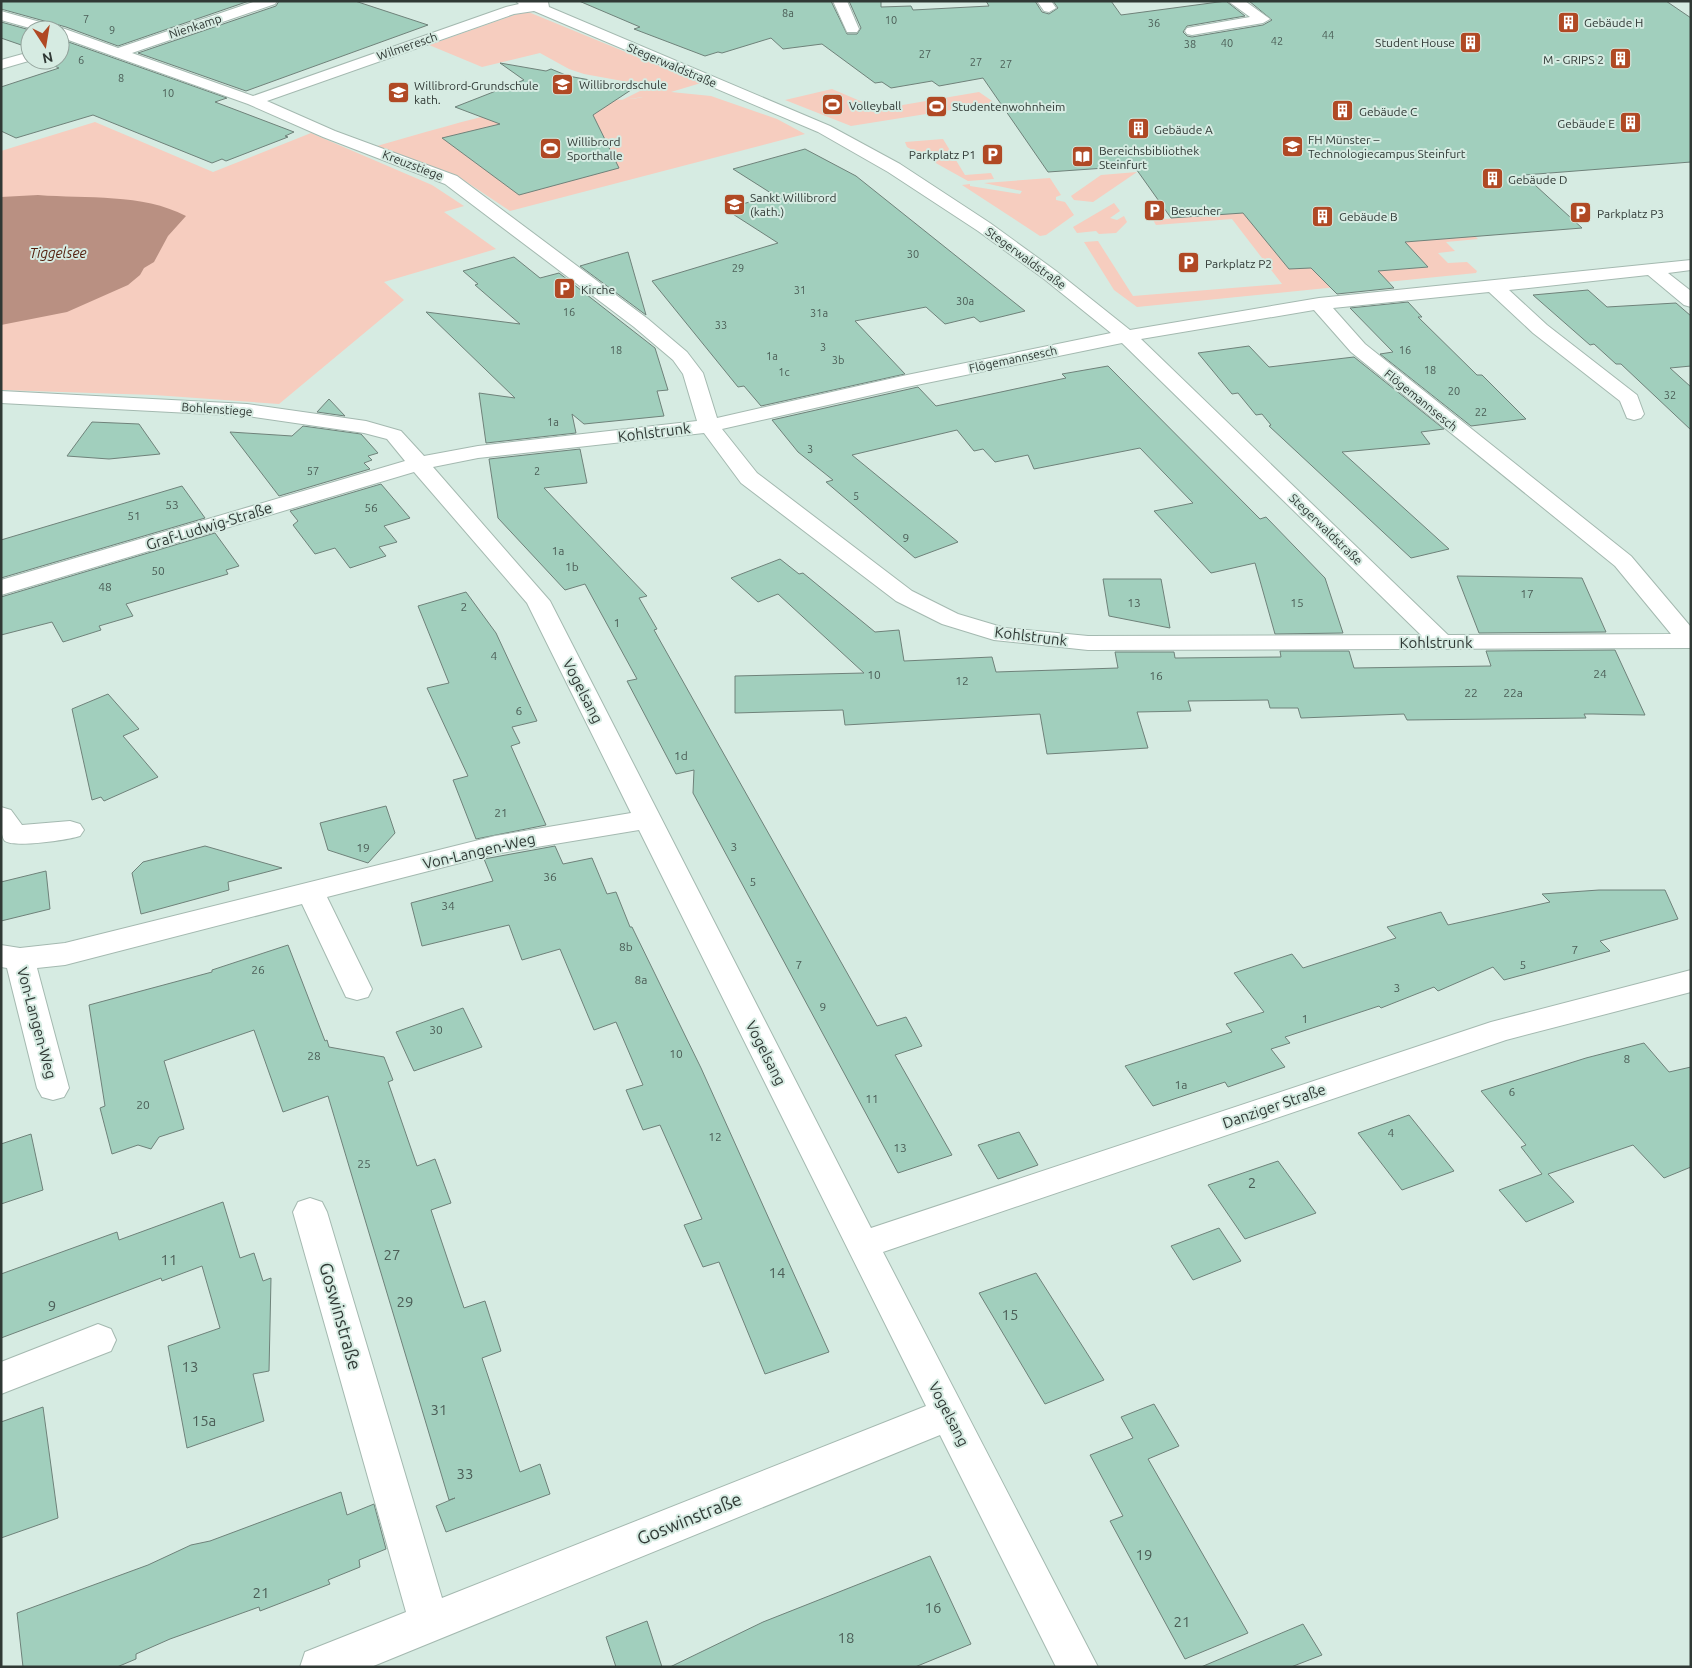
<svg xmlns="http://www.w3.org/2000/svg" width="1692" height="1668" viewBox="0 0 1692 1668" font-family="Ubuntu,sans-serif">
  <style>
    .green { fill: #f6cdbf }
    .water { fill: #b99082 }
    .building { fill: #a1cfbd; stroke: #6f827a }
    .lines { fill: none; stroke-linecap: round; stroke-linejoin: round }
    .minor-casing { stroke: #a4b9b0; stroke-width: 2 }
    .minor { fill: #fff; fill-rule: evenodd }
    .labels { text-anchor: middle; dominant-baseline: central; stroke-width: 4; stroke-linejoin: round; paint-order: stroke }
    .far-number-label { font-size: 11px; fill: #4c5e57 }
    .far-poi-label { font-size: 12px; fill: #303935; stroke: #d6ebe2; text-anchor: start }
    .far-street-label { font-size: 12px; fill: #303935; stroke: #d6ebe2 }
    .number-label { font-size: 12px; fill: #4c5e57 }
    .far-water-label { font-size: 14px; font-style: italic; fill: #521d0b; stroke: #d6ebe2 }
    .street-label { font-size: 15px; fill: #303935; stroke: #d6ebe2 }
    .near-number-label { font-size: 15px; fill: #4c5e57 }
    .near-street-label { font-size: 18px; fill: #303935; stroke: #d6ebe2 }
  </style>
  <rect width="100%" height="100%" fill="#d6ebe2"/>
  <g class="green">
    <path d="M526,11L701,83L671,92L711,96L777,119L805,134L510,211L459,177L377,146C438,129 500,109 563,101C590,97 616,103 643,97L622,100L650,86L584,74L569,69L540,53L482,67L429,45Z"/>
    <path d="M832,89L879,109L979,92L995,103L851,126L785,100Z"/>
    <path d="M95,122L213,172L311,133L432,185L464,206L444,212L496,249L384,282L404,300L279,404L154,395L1,390V151Z"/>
    <path d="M943,139L965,175L991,173L994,179L968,181L907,147L905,142Z"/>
    <path d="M1137,172L1093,202L1074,200L1071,196L1101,175Z"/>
    <path d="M1050,178L1061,195L1056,197V200L1065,202L1074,215L1046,235L1040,236L962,185L970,184V186L1020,194L1022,191L984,183Z"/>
    <path d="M1114,203L1120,211L1110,218L1117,220L1124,216L1127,222L1116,233L1099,234L1096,231L1077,233L1073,227Z"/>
    <path d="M1261,211L1275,252L1289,269L1382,262L1390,270L1428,267L1383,218L1451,213L1478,239L1446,242L1455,251L1438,253L1448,263L1467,262L1477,271L1476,273L1137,307L1114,290L1084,242L1098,241L1133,296L1282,284L1232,219L1156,225L1153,220Z"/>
  </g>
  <path class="water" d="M38,195C87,199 142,193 186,216L168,236L154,262L144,268L140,275L128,285L67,312L1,325V197Z"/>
  <g class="building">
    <path d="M1,1H249L118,46L66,27L1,9Z"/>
    <path d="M279,1H355L428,25L246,91L138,53L276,6Z"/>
    <path d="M579,1H831L847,34H857L861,28L849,1H881V7L911,6L913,10L989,6L986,1H1035L1042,12L1049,14L1058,8L1053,1H1111L1121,15L1226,1L1245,16L1187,26L1183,32L1187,36L1192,37L1263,25L1272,20L1249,1H1666L1691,18V162L1524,175L1582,228L1405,242L1428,267L1378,271L1394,288L1337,294L1311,268L1289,269L1243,213L1171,218L1134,166L1048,172L983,78L939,86L932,81L891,88L882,82L875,83L822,44L783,49L771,38L722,53L718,52L705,56L634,29L640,27Z"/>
    <path d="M1,22L30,30V48L1,38Z"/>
    <path d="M60,39L227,98L215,102L294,132L285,136L288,137L226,161L222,159L212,163L93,115L16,138L1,131V87L59,68L43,61L60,60Z"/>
    <path d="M500,63L546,71L551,69L568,76L634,88L593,115L619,168L519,195L442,138L500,124L455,107L524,80Z"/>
    <path d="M805,149L856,176L1025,311L980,322L974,317L945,324L926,307L855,321L905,374L761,406L744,386L738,387L652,281L778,243L725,209L774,195L733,169Z"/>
    <path d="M628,252L646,315L580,266Z"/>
    <path d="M514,257L540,278L559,273L655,348L668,390L657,391L664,416L584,424L572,414L576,433L486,443L479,393L515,398L426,312L520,324L475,285L478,284L463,271Z"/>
    <path d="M1588,290L1607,307L1676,303L1691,316V366L1670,368L1691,387V430L1621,364H1616L1594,344L1590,345L1533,295Z"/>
    <path d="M1408,302L1422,317H1418L1477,375H1482L1526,419L1471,426L1380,354L1393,352L1350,308Z"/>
    <path d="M1249,346L1269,367L1354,357L1444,429L1421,432L1430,444L1342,452L1449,549L1411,558L1269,426L1271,425L1262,414L1256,415L1238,393L1232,394L1198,353Z"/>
    <path d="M1108,366L1260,519L1266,517L1325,578L1343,633L1275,634L1255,563L1211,573L1154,511L1193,503L1140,448L1034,469L1028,455L995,462L983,449L974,451L957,430L852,455L958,542L915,558L826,482L833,480L798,452L772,420L918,387L936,406L1066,378L1062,374Z"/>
    <path d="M329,399L345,416L317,412Z"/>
    <path d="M92,422L139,424L160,454L109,459L67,456Z"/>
    <path d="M303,426L361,434L378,453L368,456L372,460L364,463L370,469L279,496L230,432L292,436Z"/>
    <path d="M580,449L587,483L544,488L647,596L639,598L657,629L654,630L877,1026L906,1017L922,1046L895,1055L952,1155L898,1173L693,793L694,770L676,774L627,681L637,679L585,584L565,590L498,518L489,459Z"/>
    <path d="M381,484L410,518L384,526L397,542L379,547L386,556L350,568L335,548L315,554L293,525L298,521L290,511Z"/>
    <path d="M182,486L205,518L1,578V540Z"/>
    <path d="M215,533L239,566L226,570L228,574L126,604L133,616L99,626L101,630L63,642L52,622L1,635V597Z"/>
    <path d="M780,559L799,574L803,573L875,632L899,630L904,661L992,657L996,672L1118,668L1115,652H1174L1175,658L1281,657L1280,651H1349L1354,668L1491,666L1486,651L1615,650L1645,715L1593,714H1584L1586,718L1407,720L1404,714L1301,718L1298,708H1270L1268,700L1188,701L1191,711L1137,712L1148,748L1047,754L1040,714L845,725L843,710L735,713V676L864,673L778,594L758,602L731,578Z"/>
    <path d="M1457,576L1582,578L1606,632L1479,633Z"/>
    <path d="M1103,579H1161L1170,628L1109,616Z"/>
    <path d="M466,592L496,633L537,721L512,727L520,743L511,746L546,825L476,839L453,780L468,776L427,688L449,683L418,606Z"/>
    <path d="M108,694L139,729L123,736L158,777L104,801L101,797L92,800L72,709Z"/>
    <path d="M386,806L395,833L368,863L328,850L320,823Z"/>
    <path d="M205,846L282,868L228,882L229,890L141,914L132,873L143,862Z"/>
    <path d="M555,846L563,864L592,858L607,894L616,892L630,927H632L701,1068L829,1352L765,1374L719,1262L703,1267L684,1225L702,1219L660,1125L643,1130L626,1090L643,1085L616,1022L594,1030L560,949L522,960L509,925L422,946L411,903L493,881L484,859Z"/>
    <path d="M46,871L50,909L1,921V882Z"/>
    <path d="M1599,890H1665L1678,919L1600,941L1610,951L1504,980L1493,967L1438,991L1434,987L1381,1008L1379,1006L1285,1037L1290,1043L1271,1049L1285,1067L1228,1087L1225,1082L1153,1106L1125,1066L1232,1032L1226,1024L1264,1012L1234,973L1292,954L1303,968L1396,938L1387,927L1441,912L1448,925L1550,902L1542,894Z"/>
    <path d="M288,945L325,1041L327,1040L329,1047L384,1057L393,1080L388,1082L417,1166L435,1159L451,1203L431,1210L464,1308L485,1301L501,1351L482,1358L520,1472L540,1464L550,1494L446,1532L436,1506L455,1498L449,1500L328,1096L283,1112L254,1030L164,1061L184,1129L159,1137L151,1149L138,1145L112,1154L100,1108L105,1106L89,1005L212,972V970Z"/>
    <path d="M463,1008L482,1047L414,1071L396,1032Z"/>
    <path d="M1644,1043L1669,1072L1691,1067V1167L1664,1178L1633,1145L1548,1174L1574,1202L1526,1222L1499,1190L1542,1174L1521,1147L1526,1145L1481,1091L1586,1058Z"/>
    <path d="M1409,1115L1454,1171L1402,1190L1358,1133Z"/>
    <path d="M1019,1132L1038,1165L998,1179L978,1145Z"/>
    <path d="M31,1134L43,1190L1,1204V1144Z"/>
    <path d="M1278,1161L1316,1213L1245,1239L1208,1185Z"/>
    <path d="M223,1202L240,1258L254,1253L263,1281L271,1278L269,1371L253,1374L264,1421L187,1448L168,1346L220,1328L202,1266L162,1281L161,1278L1,1338V1274L117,1232L119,1240Z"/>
    <path d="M1219,1228L1241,1261L1193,1280L1171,1246Z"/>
    <path d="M1036,1273L1104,1380L1045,1404L979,1293Z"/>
    <path d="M1154,1404L1179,1446L1148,1459L1248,1633L1185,1659L1110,1521L1123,1516L1090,1455L1133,1438L1121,1417Z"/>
    <path d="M43,1407L58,1518L1,1538V1422Z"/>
    <path d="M341,1492L347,1515L374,1504L386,1549L359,1560L360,1567L328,1580L330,1584L260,1611L259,1607L170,1639L136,1654V1659L117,1667H23L17,1613L148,1565L191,1545L210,1541Z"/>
    <path d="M930,1556L971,1644L915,1667H670L763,1622Z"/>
    <path d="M647,1621L662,1667H616L606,1637Z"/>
    <path d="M1303,1624L1322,1655L1291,1667H1201Z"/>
  </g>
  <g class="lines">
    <defs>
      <g id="minor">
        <path d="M256,1H277L275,4L132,53L253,96L506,7L519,4L516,1L548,2L549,7L830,126L900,164L990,223L1056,271L1130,330L1319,298L1691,260V270L1668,273L1691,291V307L1684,305L1648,275L1509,290L1547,325L1637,395L1644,414L1641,418L1634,420L1627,418L1620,401L1533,333L1489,292L1333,308L1365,344L1631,556L1691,627V648L1088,650L994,640L942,624L896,601L741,483L704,433L478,458L433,467L550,601L871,1228L1491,1022L1691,970V992L1506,1040L883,1252L1098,1667H1056L940,1435L371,1667H300L305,1652L406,1612L293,1212L298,1202L310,1198L322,1202L327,1212L442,1598L926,1406L639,830L495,854L327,897L372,989L368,997L357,1000L346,997L302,904L65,965L37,968L69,1088L64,1097L53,1100L42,1097L37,1088L7,968L1,967V945L20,948L65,943L495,836L631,813L527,603L414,472L1,595V580L405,461L387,439L364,433L247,416L1,403V391L247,404L366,421L401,431L424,456L478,446L697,421L683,374L673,360L634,327L445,184L323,137L248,104L60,37V30H37L1,20V11L65,29L118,48ZM534,11L818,132L888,172L978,231L1044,279L1111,333L907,375L717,418L703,373L687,352L648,319L457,176L335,131L267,101L514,14ZM1314,310L1351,352L1615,566L1671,634L1448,635L1141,339ZM1122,343L1421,635L1088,636L1005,628L958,614L912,591L757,473L722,429L907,387Z"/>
        <path d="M833,1H847L859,29L857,32H847Z"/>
        <path d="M1037,1H1051L1056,8L1049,12L1044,11Z"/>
        <path d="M1228,1H1245L1270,19L1263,23L1192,35L1187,34L1185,31L1187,28L1250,17Z"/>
        <path d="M30,52V60H32L1,69V60Z"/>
        <path d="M1,807L11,810L22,825L70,821L80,824L84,830L80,836C67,840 15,848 5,841C0,836 1,816 1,807Z"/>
        <path d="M98,1324L111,1329L116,1340L111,1351L1,1394V1362Z"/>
      </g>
    </defs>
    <use href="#minor" class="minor-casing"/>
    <use href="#minor" class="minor"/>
  </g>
  <defs>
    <symbol id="building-square" viewBox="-11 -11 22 22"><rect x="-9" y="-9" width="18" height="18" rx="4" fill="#b04924" stroke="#d6ebe2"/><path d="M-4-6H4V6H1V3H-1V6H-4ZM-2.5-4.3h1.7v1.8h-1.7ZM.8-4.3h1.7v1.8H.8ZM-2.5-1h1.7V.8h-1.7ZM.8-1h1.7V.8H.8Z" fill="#fff"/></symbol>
    <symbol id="school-square" viewBox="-11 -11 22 22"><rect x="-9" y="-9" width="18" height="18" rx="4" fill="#b04924" stroke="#d6ebe2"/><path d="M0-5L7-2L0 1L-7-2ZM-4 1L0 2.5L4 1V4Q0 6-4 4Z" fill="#fff"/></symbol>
    <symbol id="stadium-square" viewBox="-11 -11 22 22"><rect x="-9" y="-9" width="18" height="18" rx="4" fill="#b04924" stroke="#d6ebe2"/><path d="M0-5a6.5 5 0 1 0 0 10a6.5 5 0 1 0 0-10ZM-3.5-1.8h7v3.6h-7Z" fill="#fff"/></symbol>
    <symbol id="university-square" viewBox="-11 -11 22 22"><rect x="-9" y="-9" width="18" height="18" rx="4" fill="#b04924" stroke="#d6ebe2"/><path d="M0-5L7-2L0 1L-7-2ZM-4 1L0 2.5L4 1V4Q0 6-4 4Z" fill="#fff"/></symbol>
    <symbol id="parking-square" viewBox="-11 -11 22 22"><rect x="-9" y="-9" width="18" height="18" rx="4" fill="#b04924" stroke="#d6ebe2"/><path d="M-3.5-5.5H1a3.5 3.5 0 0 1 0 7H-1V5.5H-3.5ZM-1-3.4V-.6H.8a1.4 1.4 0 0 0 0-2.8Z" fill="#fff"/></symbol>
    <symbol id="library-square" viewBox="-11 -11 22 22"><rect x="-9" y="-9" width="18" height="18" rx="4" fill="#b04924" stroke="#d6ebe2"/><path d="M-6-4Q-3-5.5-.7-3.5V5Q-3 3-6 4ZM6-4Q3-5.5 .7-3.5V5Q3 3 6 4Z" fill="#fff"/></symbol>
  </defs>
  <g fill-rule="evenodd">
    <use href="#building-square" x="1556" y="10" width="25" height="25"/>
    <use href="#building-square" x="1458" y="30" width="25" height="25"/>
    <use href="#building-square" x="1608" y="46" width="25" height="25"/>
    <use href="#school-square" x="550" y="72" width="25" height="25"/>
    <use href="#school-square" x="386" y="80" width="25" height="25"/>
    <use href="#stadium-square" x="820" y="92" width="25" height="25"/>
    <use href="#stadium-square" x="924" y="94" width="25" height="25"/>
    <use href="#building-square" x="1330" y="98" width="25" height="25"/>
    <use href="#building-square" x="1618" y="110" width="25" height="25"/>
    <use href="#building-square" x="1126" y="116" width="25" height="25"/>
    <use href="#university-square" x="1280" y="134" width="25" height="25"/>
    <use href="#stadium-square" x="538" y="136" width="25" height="25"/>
    <use href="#parking-square" x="980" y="142" width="25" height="25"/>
    <use href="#library-square" x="1070" y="144" width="25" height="25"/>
    <use href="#building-square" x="1480" y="166" width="25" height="25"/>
    <use href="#school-square" x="722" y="192" width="25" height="25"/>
    <use href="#parking-square" x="1142" y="198" width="25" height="25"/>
    <use href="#parking-square" x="1568" y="200" width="25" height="25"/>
    <use href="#building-square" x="1310" y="204" width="25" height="25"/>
    <use href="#parking-square" x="1176" y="250" width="25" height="25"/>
    <use href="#parking-square" x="552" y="276" width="25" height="25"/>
  </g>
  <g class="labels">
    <g class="far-number-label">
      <text x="788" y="13">8a</text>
      <text x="86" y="19">7</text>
      <text x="891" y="20">10</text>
      <text x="1154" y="23">36</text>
      <text x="112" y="30">9</text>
      <text x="1328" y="35">44</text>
      <text x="1277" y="41">42</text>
      <text x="1227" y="43">40</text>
      <text x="1190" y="44">38</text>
      <text x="925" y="54">27</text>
      <text x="81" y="60">6</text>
      <text x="976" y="62">27</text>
      <text x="1006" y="64">27</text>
      <text x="121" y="78">8</text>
      <text x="168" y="93">10</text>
      <text x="913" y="254">30</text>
      <text x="738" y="268">29</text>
      <text x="800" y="290">31</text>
      <text x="965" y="301">30a</text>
      <text x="569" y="312">16</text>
      <text x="819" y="313">31a</text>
      <text x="721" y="325">33</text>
      <text x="823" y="347">3</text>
      <text x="616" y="350">18</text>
      <text x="1405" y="350">16</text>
      <text x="772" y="356">1a</text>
      <text x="838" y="360">3b</text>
      <text x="1430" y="370">18</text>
      <text x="784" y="372">1c</text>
      <text x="1454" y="391">20</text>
      <text x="1670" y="395">32</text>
      <text x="1481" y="412">22</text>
      <text x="553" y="422">1a</text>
      <text x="810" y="449">3</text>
      <text x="313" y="471">57</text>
      <text x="537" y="471">2</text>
      <text x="856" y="496">5</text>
    </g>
    <g class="far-poi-label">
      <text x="1584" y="22">Gebäude H</text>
      <text x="1455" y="42" text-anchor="end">Student House</text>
      <text x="1604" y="59" text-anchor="end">M - GRIPS 2</text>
      <text x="579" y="84">Willibrordschule</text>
      <text x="414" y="85">Willibrord-Grundschule<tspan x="414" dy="14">kath.</tspan></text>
      <text x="849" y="105">Volleyball</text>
      <text x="952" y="106">Studentenwohnheim</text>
      <text x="1359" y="111">Gebäude C</text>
      <text x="1615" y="123" text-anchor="end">Gebäude E</text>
      <text x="1154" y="129">Gebäude A</text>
      <text x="1308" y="139">FH Münster –<tspan x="1308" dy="14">Technologiecampus Steinfurt</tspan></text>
      <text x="567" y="141">Willibrord<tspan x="567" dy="14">Sporthalle</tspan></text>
      <text x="1099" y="150">Bereichsbibliothek<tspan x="1099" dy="14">Steinfurt</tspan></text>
      <text x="976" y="154" text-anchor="end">Parkplatz P1</text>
      <text x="1508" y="179">Gebäude D</text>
      <text x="750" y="197">Sankt Willibrord<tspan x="750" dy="14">(kath.)</tspan></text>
      <text x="1171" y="210">Besucher</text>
      <text x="1597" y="213">Parkplatz P3</text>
      <text x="1339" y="216">Gebäude B</text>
      <text x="1205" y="263">Parkplatz P2</text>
      <text x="581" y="289">Kirche</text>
    </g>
    <g class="far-street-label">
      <text transform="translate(195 26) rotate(-18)">Nienkamp</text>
      <text transform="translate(407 46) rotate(-19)">Wilmeresch</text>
      <text transform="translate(672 65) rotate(23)">Stegerwaldstraße</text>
      <text transform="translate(413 165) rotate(21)">Kreuzstiege</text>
      <text transform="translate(1026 258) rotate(36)">Stegerwaldstraße</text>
      <text transform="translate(1013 359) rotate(-12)">Flögemannsesch</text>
      <text transform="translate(1421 400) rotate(39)">Flögemannsesch</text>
      <text transform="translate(217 409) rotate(4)">Bohlenstiege</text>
      <text transform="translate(1326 529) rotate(44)">Stegerwaldstraße</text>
    </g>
    <g class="number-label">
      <text x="172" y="504">53</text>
      <text x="371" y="507">56</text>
      <text x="134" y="515">51</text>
      <text x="906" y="537">9</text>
      <text x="558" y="550">1a</text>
      <text x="572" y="566">1b</text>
      <text x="158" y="570">50</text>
      <text x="105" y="586">48</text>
      <text x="1527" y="593">17</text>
      <text x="1134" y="602">13</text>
      <text x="1297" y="602">15</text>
      <text x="464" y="606">2</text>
      <text x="617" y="622">1</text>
      <text x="494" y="655">4</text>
      <text x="1600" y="673">24</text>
      <text x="874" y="674">10</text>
      <text x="1156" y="675">16</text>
      <text x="962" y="680">12</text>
      <text x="1471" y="692">22</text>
      <text x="1513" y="692">22a</text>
      <text x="519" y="710">6</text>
      <text x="681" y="755">1d</text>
      <text x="501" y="812">21</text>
      <text x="734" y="846">3</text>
      <text x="363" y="847">19</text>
      <text x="550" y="876">36</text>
      <text x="753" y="881">5</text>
      <text x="448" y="905">34</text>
      <text x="626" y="946">8b</text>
      <text x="1575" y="949">7</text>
      <text x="799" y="964">7</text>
      <text x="1523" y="964">5</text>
      <text x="258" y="969">26</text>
      <text x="641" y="979">8a</text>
      <text x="1397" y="987">3</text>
      <text x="823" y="1006">9</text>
      <text x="1305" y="1018">1</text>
      <text x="436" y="1029">30</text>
      <text x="676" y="1053">10</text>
      <text x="314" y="1055">28</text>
      <text x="1627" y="1058">8</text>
      <text x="1181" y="1084">1a</text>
      <text x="1512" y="1091">6</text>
      <text x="872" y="1098">11</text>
      <text x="143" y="1104">20</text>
      <text x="1391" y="1132">4</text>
      <text x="715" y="1136">12</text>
      <text x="900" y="1147">13</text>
      <text x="364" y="1163">25</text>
    </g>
    <g class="far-water-label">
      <text x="58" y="253">Tiggelsee</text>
    </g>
    <g class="street-label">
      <text transform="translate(654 432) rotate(-7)">Kohlstrunk</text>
      <text transform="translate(209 526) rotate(-17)">Graf-Ludwig-Straße</text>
      <text transform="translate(1031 636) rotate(7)">Kohlstrunk</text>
      <text x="1436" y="642">Kohlstrunk</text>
      <text transform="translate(583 691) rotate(63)">Vogelsang</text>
      <text transform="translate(479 851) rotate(-13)">Von-Langen-Weg</text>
      <text transform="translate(37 1023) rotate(75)">Von-Langen-Weg</text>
      <text transform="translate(766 1053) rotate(63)">Vogelsang</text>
      <text transform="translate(1274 1106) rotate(-19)">Danziger Straße</text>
      <text transform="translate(949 1414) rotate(63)">Vogelsang</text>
    </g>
    <g class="near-number-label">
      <text x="1252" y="1182">2</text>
      <text x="392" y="1254">27</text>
      <text x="169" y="1259">11</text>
      <text x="777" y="1272">14</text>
      <text x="405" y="1301">29</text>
      <text x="52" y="1305">9</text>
      <text x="1010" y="1314">15</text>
      <text x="190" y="1366">13</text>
      <text x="439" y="1409">31</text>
      <text x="204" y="1420">15a</text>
      <text x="465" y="1473">33</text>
      <text x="1144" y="1554">19</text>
      <text x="261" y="1592">21</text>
      <text x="933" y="1607">16</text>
      <text x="1182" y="1621">21</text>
      <text x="846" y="1637">18</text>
    </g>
    <g class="near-street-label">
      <text transform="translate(341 1316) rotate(74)">Goswinstraße</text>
      <text transform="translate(689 1518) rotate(-22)">Goswinstraße</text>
    </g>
  </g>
  <rect width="1692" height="1668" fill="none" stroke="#303935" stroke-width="5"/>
  <g transform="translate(45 45) rotate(168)"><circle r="24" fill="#d6ebe2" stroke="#94a49d"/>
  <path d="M0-4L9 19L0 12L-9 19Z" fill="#b04924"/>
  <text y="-8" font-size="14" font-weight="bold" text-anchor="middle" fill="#303935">N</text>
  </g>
</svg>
